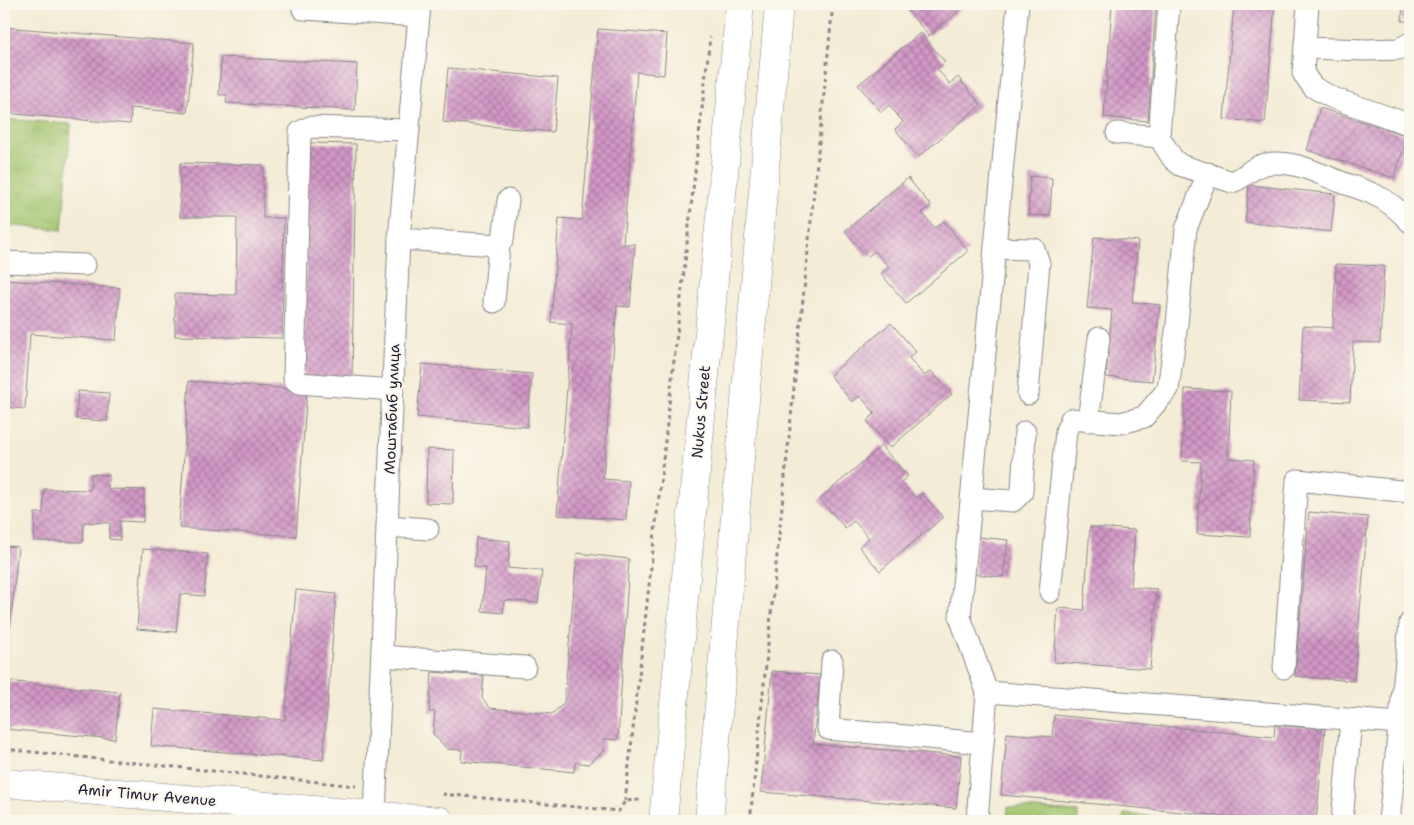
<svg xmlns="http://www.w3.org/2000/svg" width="1414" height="825" viewBox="0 0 1414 825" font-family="'Shantell Sans',sans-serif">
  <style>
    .grass { fill: url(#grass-tufts); stroke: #627454 }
    .building { fill: url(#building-cross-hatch) }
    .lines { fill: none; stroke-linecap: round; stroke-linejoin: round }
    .minor-casing { stroke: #8a8788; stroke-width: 23 }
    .major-casing { stroke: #8a8788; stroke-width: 29 }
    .path { stroke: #8a8788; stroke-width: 3; stroke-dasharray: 4 4; stroke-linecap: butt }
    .minor { stroke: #fff; stroke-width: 21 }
    .major { stroke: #fff; stroke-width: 28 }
    .labels { text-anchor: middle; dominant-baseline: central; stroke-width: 4; stroke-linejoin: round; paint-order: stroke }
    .street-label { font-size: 15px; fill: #22223b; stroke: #fbf7ec }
  </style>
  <defs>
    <pattern id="grass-tufts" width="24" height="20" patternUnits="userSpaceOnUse" patternTransform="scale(1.25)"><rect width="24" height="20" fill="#a3c56e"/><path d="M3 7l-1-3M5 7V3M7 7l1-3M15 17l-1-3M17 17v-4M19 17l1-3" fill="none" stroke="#8ca960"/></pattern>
    <pattern id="building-cross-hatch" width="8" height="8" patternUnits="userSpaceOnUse" patternTransform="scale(1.25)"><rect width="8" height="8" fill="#d399c7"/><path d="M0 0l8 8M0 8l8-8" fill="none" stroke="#ab7ca3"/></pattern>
  </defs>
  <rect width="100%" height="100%" fill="#fbf7ec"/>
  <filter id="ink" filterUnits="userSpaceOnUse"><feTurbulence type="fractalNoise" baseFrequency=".02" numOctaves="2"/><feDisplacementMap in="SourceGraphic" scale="10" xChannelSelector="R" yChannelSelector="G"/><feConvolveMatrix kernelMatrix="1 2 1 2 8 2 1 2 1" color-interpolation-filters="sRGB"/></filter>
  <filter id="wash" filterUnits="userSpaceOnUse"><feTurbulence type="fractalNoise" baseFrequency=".0096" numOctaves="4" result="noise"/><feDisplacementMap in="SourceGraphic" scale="20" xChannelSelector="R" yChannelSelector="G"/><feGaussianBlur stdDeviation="1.12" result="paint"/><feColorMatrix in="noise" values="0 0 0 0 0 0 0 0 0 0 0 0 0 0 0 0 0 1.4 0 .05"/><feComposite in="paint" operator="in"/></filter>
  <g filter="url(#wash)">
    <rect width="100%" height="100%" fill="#f3ecd6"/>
    <g class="grass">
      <path d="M4,119L71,124L62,230L4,225Z"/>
      <path d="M1008,807L1078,812V821H1007Z"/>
      <path d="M1124,814L1184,819V821H1123Z"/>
    </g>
    <g id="blocks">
      <g class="building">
        <path d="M915,4H967L929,36L907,10Z"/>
        <path d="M1112,4H1156L1148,121L1104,117Z"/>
        <path d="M1234,4H1275L1265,123L1224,119Z"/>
        <path d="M1403,4H1410V21H1402Z"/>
        <path d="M4,27L194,43L187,113L131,108L130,124L4,113Z"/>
        <path d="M598,29L667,34L664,75L637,72L623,244H635L630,307L617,306L603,479L629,481L626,520L557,515L572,324L551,322L559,218L582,220Z"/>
        <path d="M920,33L945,62L937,69L950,84L958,77L981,105L918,157L895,129L903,122L889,105L881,112L858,85Z"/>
        <path d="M221,57L357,64L355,110L226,103L227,95H219Z"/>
        <path d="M448,68L558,78L553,132L443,122Z"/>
        <path d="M1320,108L1408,136L1394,178L1307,150Z"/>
        <path d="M308,143L356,144L352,378L304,377Z"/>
        <path d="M180,163L263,165V218H284L282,338L175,336V294L236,295L237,217H180Z"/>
        <path d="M1030,176L1052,178L1050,216L1028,215Z"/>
        <path d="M908,178L931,206L922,213L935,228L944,221L968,251L906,303L881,274L889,267L875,251L867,257L845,231Z"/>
        <path d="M1249,185L1335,194L1331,232L1245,222Z"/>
        <path d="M1094,237L1138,241L1132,302L1160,305L1152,381L1106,377L1112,310L1087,308Z"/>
        <path d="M1336,264L1384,266L1380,343L1353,342L1350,402L1299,400L1303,326L1333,328Z"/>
        <path d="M4,280L120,288L116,340L30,334L25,409L4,407Z"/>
        <path d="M891,323L916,352L909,358L924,376L931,371L952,394L890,448L867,421L875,413L860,396L852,402L830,375Z"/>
        <path d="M422,364L532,374L527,427L417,417Z"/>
        <path d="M189,381L307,390L296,536L179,528Z"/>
        <path d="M1185,389L1231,391L1228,458L1254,460L1250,537L1197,534L1201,462L1182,461Z"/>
        <path d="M78,391L109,393L107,421L76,419Z"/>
        <path d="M881,446L908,476L901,482L908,490L916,498L922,493L943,517L880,571L859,547L869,538L854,521L845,528L820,499Z"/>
        <path d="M427,449L454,450L453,504L426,503Z"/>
        <path d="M91,474L109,475L108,489L144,490L143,522L120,521V540L109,539L110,523L84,522L83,542L34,541L35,513H43L44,489L90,490Z"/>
        <path d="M1309,512L1368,517L1354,681L1295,676Z"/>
        <path d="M1090,527L1135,530L1131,587L1157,589L1150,669L1054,662L1058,608L1084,610Z"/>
        <path d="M978,537L1008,540L1003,577L974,574Z"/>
        <path d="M476,538L510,541L508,568L542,571L538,603L504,600L503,613L482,611L486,568L474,567Z"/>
        <path d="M4,546L18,547L5,681L120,692L115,739L4,729Z"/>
        <path d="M143,549L208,554L204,596L180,594L176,632L137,629Z"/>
        <path d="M577,553L629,559L618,740L604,739V751L588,764L575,762L574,772L461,761L462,750L447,749L433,734L435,712H429L432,672L484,676L482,698L490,708L552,714L564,703Z"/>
        <path d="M296,590L336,594L323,760L151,746L154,709L285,720Z"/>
        <path d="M772,671L820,675L813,744L961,756L956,808L761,792Z"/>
        <path d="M1054,715L1274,737L1275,725L1325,729L1316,821H1276L1001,795L1007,733L1052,737Z"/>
      </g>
    </g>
  </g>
  <g filter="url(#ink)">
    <use href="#blocks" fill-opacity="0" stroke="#8a8788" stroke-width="1"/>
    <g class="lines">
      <defs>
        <g id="minor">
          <path d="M1308,4L1303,73L1313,87L1333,98L1408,124"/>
          <path d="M303,9L419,16"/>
          <path d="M1305,48L1366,50L1399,49L1410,43"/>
          <path d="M1117,133L1159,137L1173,159L1180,165L1232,182C1245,178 1252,166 1266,164C1292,159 1317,173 1341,182C1351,186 1363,189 1373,194C1387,200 1400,211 1410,222"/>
          <path d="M1159,137L1169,4"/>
          <path d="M399,239L499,245L503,239L508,200"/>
          <path d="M995,248L1034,249L1039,263L1028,394"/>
          <path d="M4,262L85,265"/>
          <path d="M494,302L499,245"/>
          <path d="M393,390L299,383L294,379L300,132L310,127L409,130"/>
          <path d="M1088,421L1099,338"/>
          <path d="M971,498L1013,501L1022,492L1025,432"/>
          <path d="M387,526L428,529"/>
          <path d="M1050,592L1066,431L1071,419L1121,423L1144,417L1168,389L1177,324L1186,229L1208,173"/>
          <path d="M382,656L525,667"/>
          <path d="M832,661L828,729L983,743"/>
          <path d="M1284,668L1297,480L1410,492"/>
          <path d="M987,692L1400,723"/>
          <path d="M375,815L399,239L420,4"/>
          <path d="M977,821L987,692L960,617L1018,4"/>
          <path d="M1342,821L1351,720"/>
          <path d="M1389,821L1410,623"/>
        </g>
        <g id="major">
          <path d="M4,783L440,821"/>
          <path d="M663,821L740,4"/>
          <path d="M709,821L779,4"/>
        </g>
      </defs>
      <use href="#minor" class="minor-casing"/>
      <use href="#major" class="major-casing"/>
      <g class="path">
        <path d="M4,749L356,786"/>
        <path d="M442,794L619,811L625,801L640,800"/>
        <path d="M625,801L710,37"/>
        <path d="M750,821L833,4"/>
      </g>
      <use href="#minor" class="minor"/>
      <use href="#major" class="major"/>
    </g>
  </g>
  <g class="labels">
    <g class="street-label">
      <text transform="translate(392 409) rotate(-88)">Моштабиб улица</text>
      <text transform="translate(701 412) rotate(-85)">Nukus Street</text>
      <text transform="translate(147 795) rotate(5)">Amir Timur Avenue</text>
    </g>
  </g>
  <rect width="1414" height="825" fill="none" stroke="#fbf7ec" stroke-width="20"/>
</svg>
